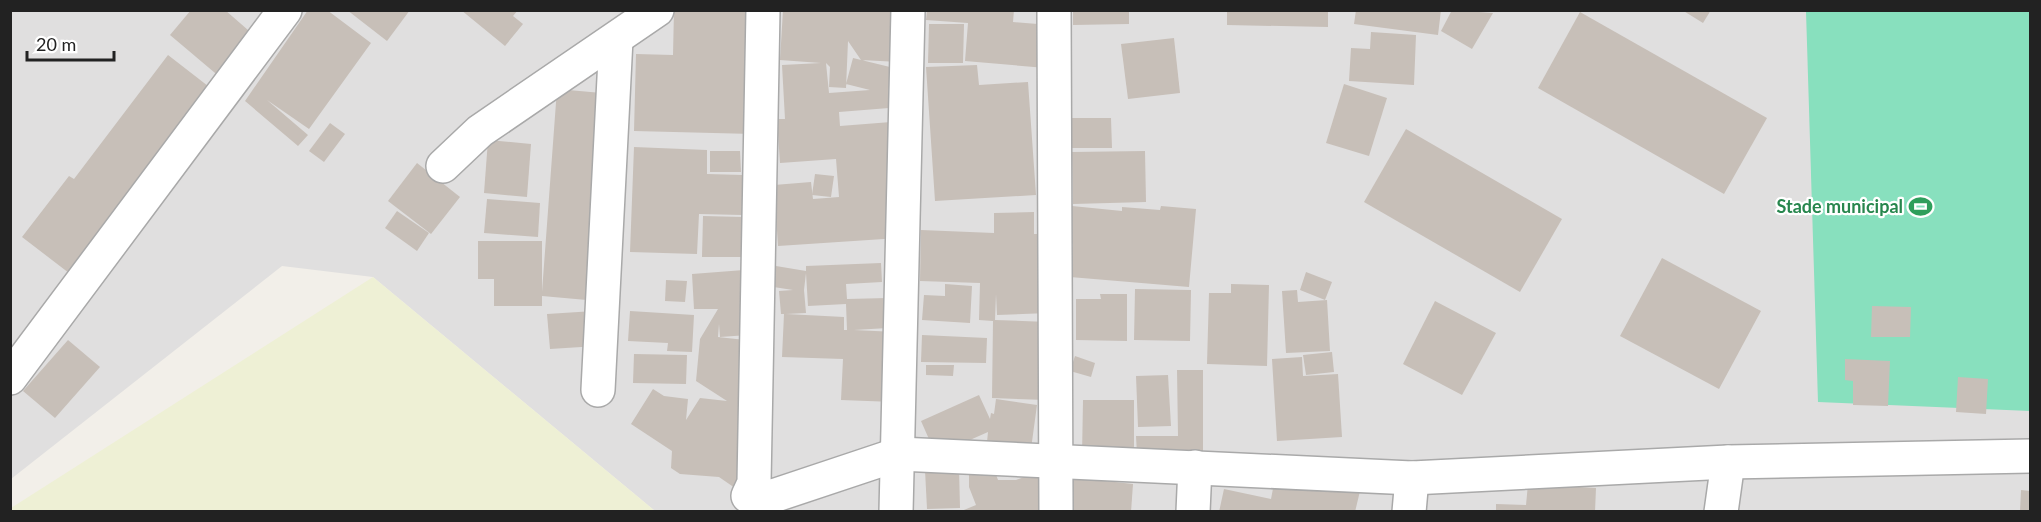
<svg xmlns="http://www.w3.org/2000/svg" width="2041" height="522" viewBox="0 0 2041 522" font-family="Lato,sans-serif">
  <style>
    .residential { fill: #e0dfdf }
    .farmland { fill: #eef0d5 }
    .pitch { fill: #88e0be }
    .building { fill: #c7bfb8; fill-rule: evenodd }
    .lines { fill: none; stroke-linecap: round; stroke-linejoin: round }
    .minor-casing { stroke: #a9a9a9; stroke-width: 36 }
    .minor { stroke: #fff; stroke-width: 33 }
    .labels { text-anchor: middle; dominant-baseline: central; stroke-width: 4.5; stroke-linejoin: round; paint-order: stroke }
    .leisure-label { font-size: 18px; font-weight: bold; fill: #27864d; stroke: #fff; text-anchor: end }
  </style>
  <rect width="100%" height="100%" fill="#f2efe9"/>
  <path class="residential" d="M11,11H2030V511H655L373,277L282,266L11,479Z"/>
  <path class="farmland" d="M373,277L655,511H11V508Z"/>
  <path class="pitch" d="M1806,11H2030V411L1818,402Z"/>
  <g class="building">
    <path d="M191,10H225L256,37L221,78L170,35Z"/>
    <path d="M308,10H327L371,43L309,129L267,100L308,135L298,146L245,101Z"/>
    <path d="M347,10H410L387,41Z"/>
    <path d="M461,10H518L513,16L523,24L505,46Z"/>
    <path d="M674,10H756L753,134L634,131L636,54L673,55Z"/>
    <path d="M783,10H895L899,62L861,60L848,41L846,88L829,87L830,67L826,63L829,93L870,90L846,84L853,58L894,68L888,91L889,108L839,112L840,126L891,122L899,238L778,246L774,185L811,182L813,199L839,197L836,159L780,163L777,119H785L782,65L821,63L780,60Z"/>
    <path d="M927,10H1014L1013,22L1050,25L1046,68L965,61L968,23L926,20Z"/>
    <path d="M1073,10H1129V24L1073,25Z"/>
    <path d="M1227,10H1328V27L1227,25Z"/>
    <path d="M1356,10H1441L1438,35L1354,24Z"/>
    <path d="M1452,10L1493,13L1472,49L1441,31Z"/>
    <path d="M1682,10H1711L1703,23Z"/>
    <path d="M1580,12L1767,118L1724,194L1538,88Z"/>
    <path d="M929,24H964L963,63H928Z"/>
    <path d="M1371,32L1416,35L1414,85L1349,81L1351,48L1370,49Z"/>
    <path d="M1174,38L1180,93L1128,99L1121,44Z"/>
    <path d="M168,55L217,93L82,283L22,237L69,176L74,179Z"/>
    <path d="M977,65L979,85L1028,82L1036,195L935,201L926,67Z"/>
    <path d="M1344,84L1387,98L1369,156L1326,143Z"/>
    <path d="M557,89L613,94L598,301L542,296V306H494V279H478V241H542V292Z"/>
    <path d="M1070,118H1111L1112,148H1070Z"/>
    <path d="M330,123L345,134L324,162L309,151Z"/>
    <path d="M1406,129L1562,219L1520,292L1364,202Z"/>
    <path d="M488,140L531,144L527,197L484,193Z"/>
    <path d="M634,147L707,150V174L743,175L742,215L699,214L697,254L630,252Z"/>
    <path d="M710,151H740L741,172H710Z"/>
    <path d="M1145,151L1146,202L1073,204L1072,152Z"/>
    <path d="M417,163L460,197L431,234L388,201Z"/>
    <path d="M815,174L834,176L831,197L812,195Z"/>
    <path d="M487,199L540,203L538,237L484,233Z"/>
    <path d="M1072,206L1122,211V207L1160,210L1161,206L1196,209L1189,287L1070,277L1073,244H1069Z"/>
    <path d="M397,211L429,233L417,251L385,228Z"/>
    <path d="M1034,212V234H1047L1049,313L997,315L996,294L995,320L1048,322L1046,400L992,398L993,321L979,320L980,283L920,281L921,230L994,233V213Z"/>
    <path d="M703,216L743,217V257H702Z"/>
    <path d="M1662,258L1761,311L1719,389L1620,336Z"/>
    <path d="M881,263L882,282L846,284L847,299L887,298L888,328L854,330L896,332L894,402L841,400L843,359L782,357L784,314H781L779,291L793,290L767,286L770,265L806,271V266ZM806,273L808,306L846,304L847,330H844V317L786,314L806,313L804,290Z"/>
    <path d="M744,270L748,335L720,337L719,324L718,337L754,341L741,478L735,488L719,477L680,474L671,468L672,451L631,424L653,389L664,396L688,399L686,420L700,398L727,401L696,381L700,339L718,309H694L692,274Z"/>
    <path d="M1306,272L1332,282L1325,300L1300,290Z"/>
    <path d="M666,280L687,281L685,302L665,301Z"/>
    <path d="M945,284L972,286L970,323L922,320L924,295L945,296Z"/>
    <path d="M1231,284L1269,285L1267,366L1207,364L1209,293H1231Z"/>
    <path d="M1135,289L1191,290L1190,341L1134,340Z"/>
    <path d="M1297,290L1298,302L1327,300L1330,351L1286,353L1282,291Z"/>
    <path d="M1100,294H1127V341L1076,340V299H1101Z"/>
    <path d="M1435,301L1496,333L1462,395L1403,364Z"/>
    <path d="M1872,306L1911,307L1910,337H1871Z"/>
    <path d="M594,311L597,346L550,349L547,314Z"/>
    <path d="M630,311L694,315L692,352L667,351L668,343L628,341Z"/>
    <path d="M922,335L987,338L986,363L921,362Z"/>
    <path d="M68,340L100,367L55,418L23,391Z"/>
    <path d="M1332,352L1334,372L1306,375L1303,355Z"/>
    <path d="M634,354L687,355L686,384L633,383Z"/>
    <path d="M1075,356L1095,363L1091,377L1070,371Z"/>
    <path d="M1302,357L1303,376L1338,374L1342,437L1277,441L1272,359Z"/>
    <path d="M1845,359L1890,361L1888,406L1853,405V381L1845,380Z"/>
    <path d="M926,365H954L953,376L926,375Z"/>
    <path d="M1177,370H1203V454H1137L1136,436H1178Z"/>
    <path d="M1168,375L1171,426L1138,427L1136,376Z"/>
    <path d="M1958,377L1988,379L1986,414L1956,412Z"/>
    <path d="M979,395L990,419L991,413L994,414L996,399L1037,405L1031,449L987,442L988,432L936,455L921,421Z"/>
    <path d="M1083,400H1134V456H1082Z"/>
    <path d="M969,461H991L998,480H1016L1038,472L1050,505L1049,512H959L976,505L969,487Z"/>
    <path d="M959,468L960,508L927,509L925,470Z"/>
    <path d="M1276,473L1360,491L1355,512H1219L1224,489L1271,499Z"/>
    <path d="M1070,477L1133,484L1131,512H1067Z"/>
    <path d="M1528,484L1596,488L1595,512H1496V504L1526,505Z"/>
    <path d="M2021,490L2030,491V512H2020Z"/>
  </g>
  <g class="lines">
    <defs>
      <g id="minor">
        <path d="M763,10L754,483L748,496L761,500L899,454L1412,478L1728,462L2030,456"/>
        <path d="M1054,10L1056,512"/>
        <path d="M443,166L480,131L657,10"/>
        <path d="M10,378L285,10"/>
        <path d="M598,390L616,39"/>
        <path d="M896,512L908,10"/>
        <path d="M1193,512L1195,467"/>
        <path d="M1409,512L1412,478"/>
        <path d="M1721,512L1728,462"/>
      </g>
    </defs>
    <use href="#minor" class="minor-casing"/>
    <use href="#minor" class="minor"/>
  </g>
  <defs>
    <symbol id="stadium-bare" viewBox="-9 -9 18 18"><path d="M0-5a6.5 5 0 1 0 0 10a6.5 5 0 1 0 0-10ZM-3.5-1.8h7v3.6h-7Z" fill="#2e9e5b" stroke="#fff" stroke-width="2.5" paint-order="stroke"/></symbol>
  </defs>
  <g fill-rule="evenodd">
    <use href="#stadium-bare" x="1904" y="190" width="33" height="33"/>
  </g>
  <g class="labels">
    <g class="leisure-label">
      <text x="1903" y="206">Stade municipal</text>
    </g>
  </g>
  <rect width="2041" height="522" fill="none" stroke="#222222" stroke-width="24"/>
  <path d="M27 51v9h87v-9" fill="none" stroke="#222222" stroke-width="3"/>
  <text x="36" y="51" font-size="18" fill="#222222" stroke="#ffffff" stroke-width="4.5" paint-order="stroke">20 m</text>
</svg>
